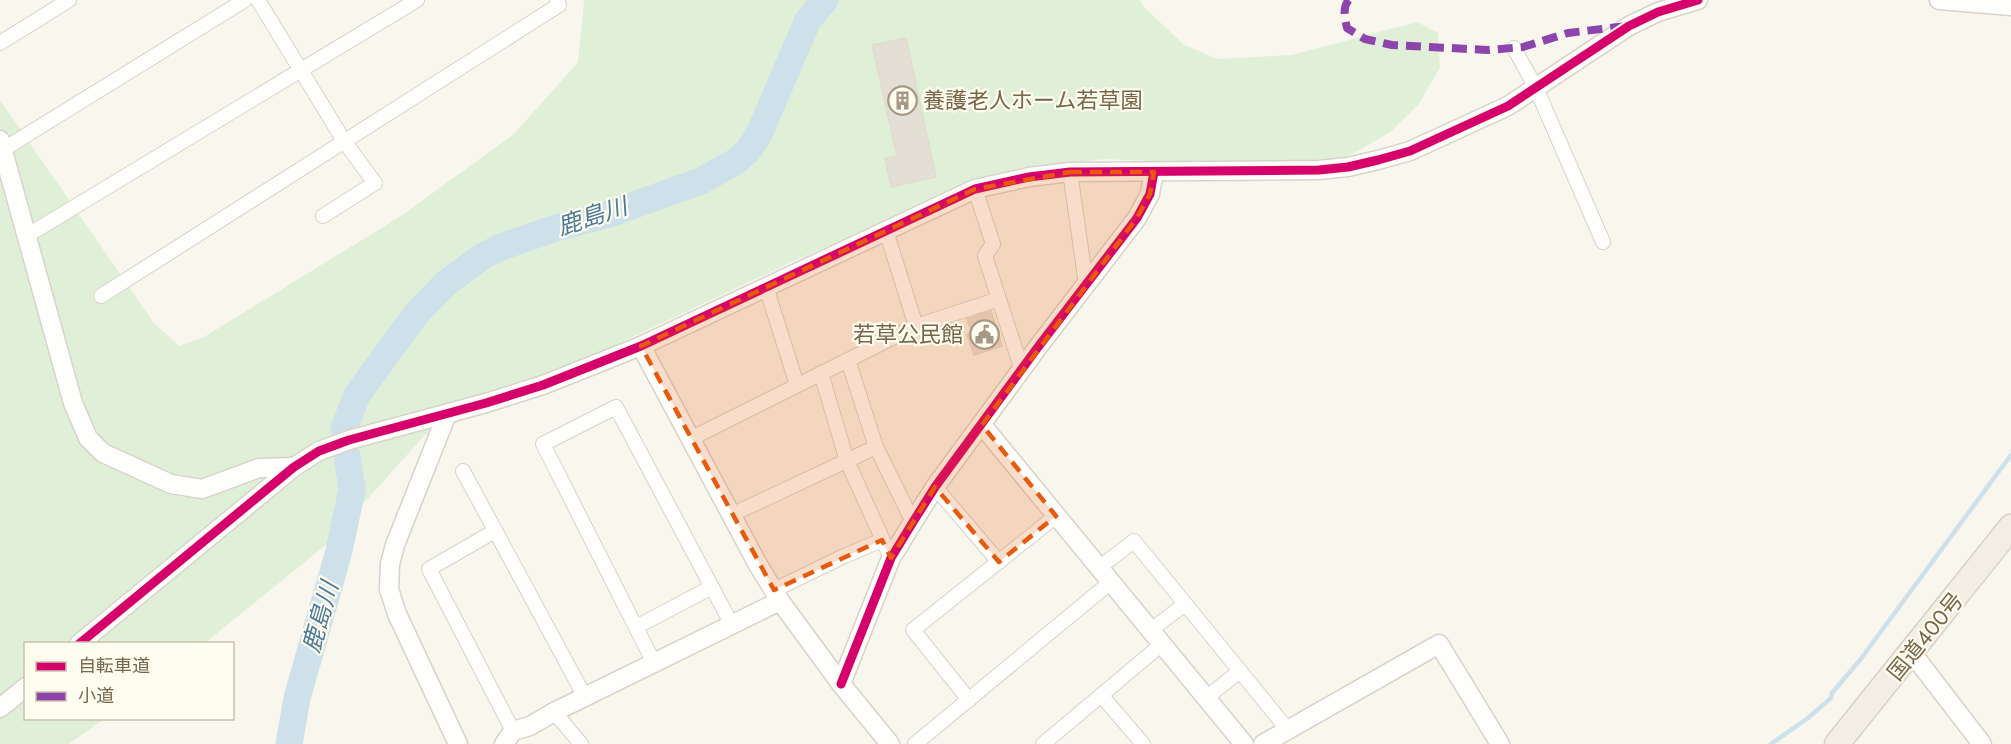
<svg xmlns="http://www.w3.org/2000/svg" width="2011" height="744" viewBox="0 0 2011 744" font-family="Jost,'Noto Sans JP',sans-serif">
  <style>
    .green { fill: #e0f0d8 }
    .lines { fill: none; stroke-linecap: round; stroke-linejoin: round }
    .stream { stroke: #cee0e9; stroke-width: 4.5 }
    .river { stroke: #cee0e9; stroke-width: 27 }
    .building { fill: #e4dfd4; stroke: #e1dbcf; stroke-width: 1.5 }
    .minor-casing { stroke: #d7d3cb; stroke-width: 16 }
    .tertiary-casing { stroke: #d7d3cb; stroke-width: 21 }
    .trunk-casing { stroke: #d7d1c7; stroke-width: 27 }
    .minor { stroke: #fefefc; stroke-width: 14 }
    .tertiary { stroke: #fefefc; stroke-width: 18 }
    .trunk { stroke: #f2eee6; stroke-width: 24 }
    .quiet { stroke: #8e44ad; stroke-width: 8; stroke-dasharray: 15 8; stroke-linecap: butt }
    .cycleway-casing { stroke: #fffdef; stroke-width: 13 }
    .cycleway { stroke: #d6006c; stroke-width: 9 }
    .marked { fill: #e8590c; fill-opacity: 0.2; stroke: #e8590c; stroke-width: 4.5; stroke-dasharray: 12 8; stroke-linejoin: round }
    .labels { text-anchor: middle; dominant-baseline: central; stroke-width: 4.5; stroke-linejoin: round; paint-order: stroke }
    .poi-label { font-size: 22px; fill: #78664b; stroke: #fffdef; text-anchor: start }
    .street-label { font-size: 22px; fill: #78664b; stroke: #fffdef }
    .water-label { font-size: 24px; font-style: italic; fill: #4b7999; stroke: #fffdef }
  </style>
  <rect width="100%" height="100%" fill="#f8f6ed"/>
  <path class="green" d="M584,0H1140L1143,6L1183,44L1217,59L1292,55L1417,22L1438,33L1440,68L1418,105L1389,133L1343,159L1310,168L1105,159L1050,166L942,196L796,260L425,435L327,544L205,643L26,644V718L104,719L69,744H0V100L154,323L179,346L204,337L401,216L514,134L578,62Z"/>
  <g class="lines">
    <path class="stream" d="M1771,744L1808,718L1831,698L1832,693L1860,660L2011,455"/>
    <g class="river">
      <path d="M344,428L357,395L416,314L446,283L483,256L501,247L556,228L609,214L701,181L735,162L748,151L759,134L808,20L825,0"/>
      <path d="M289,744L297,698L339,551L352,489L347,455"/>
    </g>
  </g>
  <g class="building">
    <path d="M906,38L936,177L891,187L885,158L897,156L872,45Z"/>
    <path d="M991,311L1002,346L974,355L967,335L972,333L967,319Z"/>
  </g>
  <g class="lines">
    <defs>
      <g id="minor">
        <path d="M258,0L344,141L375,183L323,216"/>
        <path d="M0,43L69,0"/>
        <path d="M1514,48L1536,88L1603,242"/>
        <path d="M4,149L245,0"/>
        <path d="M1070,172L1086,284"/>
        <path d="M975,189L993,244L985,256L1022,370"/>
        <path d="M886,231L916,326"/>
        <path d="M28,235L417,0"/>
        <path d="M766,287L797,385"/>
        <path d="M101,296L559,5L557,0"/>
        <path d="M848,360L876,447L913,522"/>
        <path d="M821,373L847,461L891,558"/>
        <path d="M690,439L916,326L999,299"/>
        <path d="M463,471L585,697"/>
        <path d="M935,487L999,562"/>
        <path d="M731,515L876,447"/>
        <path d="M495,531L429,569L513,731"/>
        <path d="M1100,567L1134,541L1288,730"/>
        <path d="M774,590L842,557L882,540"/>
        <path d="M636,627L712,587"/>
        <path d="M1151,630L1185,604"/>
        <path d="M654,663L543,444L616,407L732,625"/>
        <path d="M1101,695L1143,744"/>
        <path d="M1206,698L1240,671"/>
        <path d="M969,700L913,630L1056,516"/>
        <path d="M554,712L581,744"/>
        <path d="M915,744L1112,581"/>
        <path d="M1043,744L1162,644"/>
      </g>
      <g id="tertiary">
        <path d="M1939,0L2011,6"/>
        <path d="M0,140L73,403L88,438L103,453L171,484L202,489L259,468L294,467"/>
        <path d="M641,346L757,563L780,601L841,684L890,744"/>
        <path d="M447,414L395,545L390,564L389,589L397,614L458,744"/>
        <path d="M982,425L1244,744"/>
        <path d="M79,644L294,467L319,451L349,440L486,403L543,385L641,346L975,189L1029,177L1070,172L1319,170L1348,167L1378,160L1410,151L1508,106L1629,26L1658,12L1698,0"/>
        <path d="M1912,653L1982,744"/>
        <path d="M841,684L891,558L913,522L935,487L1038,347L1137,218L1150,194L1154,172"/>
        <path d="M0,708L26,687"/>
        <path d="M504,744L513,731L530,726L554,712L780,601"/>
        <path d="M1263,744L1439,644L1500,744"/>
      </g>
      <path id="trunk" d="M1837,744L2011,527"/>
    </defs>
    <use href="#minor" class="minor-casing"/>
    <use href="#tertiary" class="tertiary-casing"/>
    <use href="#trunk" class="trunk-casing"/>
    <use href="#minor" class="minor"/>
    <use href="#tertiary" class="tertiary"/>
    <use href="#trunk" class="trunk"/>
    <path class="quiet" d="M1349,0C1342,7 1345,19 1347,28L1365,39L1392,45L1488,50L1523,47L1568,33L1626,26"/>
    <defs>
      <g id="cycleway">
        <path d="M79,644L294,467L319,451L349,440L486,403L543,385L641,346L975,189L1029,177L1070,172L1319,170L1348,167L1378,160L1410,151L1508,106L1629,26L1658,12L1698,0"/>
        <path d="M841,684L891,558L913,522L935,487L1038,347L1137,218L1150,194L1154,172"/>
      </g>
    </defs>
    <use href="#cycleway" class="cycleway-casing"/>
    <use href="#cycleway" class="cycleway"/>
  </g>
  <path class="marked" d="M1070,172H1154L1150,194L1137,218L982,425L1056,516L999,562L935,487L891,558L882,540L774,590L641,346L975,189Z"/>
  <defs>
    <symbol id="building-ring" viewBox="-11 -11 22 22"><circle r="9.5" fill="#fffdef" stroke="#a59884" stroke-width="1.5"/><path d="M-4-6H4V6H1V3H-1V6H-4ZM-2.5-4.3h1.7v1.8h-1.7ZM.8-4.3h1.7v1.8H.8ZM-2.5-1h1.7V.8h-1.7ZM.8-1h1.7V.8H.8Z" fill="#a59884"/></symbol>
    <symbol id="civic-ring" viewBox="-11 -11 22 22"><circle r="9.5" fill="#fffdef" stroke="#a59884" stroke-width="1.5"/><path d="M-.6-6.5H3V-4.5H.6V-3L4-1V1h2V6H-6V1h2V-1L-.6-3ZM-1.2 2.5V6h2.4V2.5Z" fill="#a59884"/></symbol>
  </defs>
  <g fill-rule="evenodd">
    <use href="#building-ring" x="886" y="84" width="33" height="33"/>
    <use href="#civic-ring" x="968" y="318" width="33" height="33"/>
  </g>
  <g class="labels">
    <g class="poi-label">
      <text x="923" y="100">養護老人ホーム若草園</text>
      <text x="963" y="334" text-anchor="end">若草公民館</text>
    </g>
    <g class="street-label">
      <text transform="translate(1925 636) rotate(-51)">国道400号</text>
    </g>
    <g class="water-label">
      <text transform="translate(592 216) rotate(-18)">鹿島川</text>
      <text transform="translate(320 617) rotate(-74)">鹿島川</text>
    </g>
  </g>
  <rect x="24" y="642" width="210" height="78" fill="#fffdef" stroke="#c9c1ad" stroke-width="1.5"/>
  <rect x="36" y="662" width="30" height="9" fill="#d6006c" stroke="#c9c1ad" stroke-width="1.5"/>
  <text x="78" y="672" font-size="18" fill="#78664b">自転車道</text>
  <rect x="36" y="692" width="30" height="9" fill="#8e44ad" stroke="#c9c1ad" stroke-width="1.5"/>
  <text x="78" y="702" font-size="18" fill="#78664b">小道</text>
</svg>
